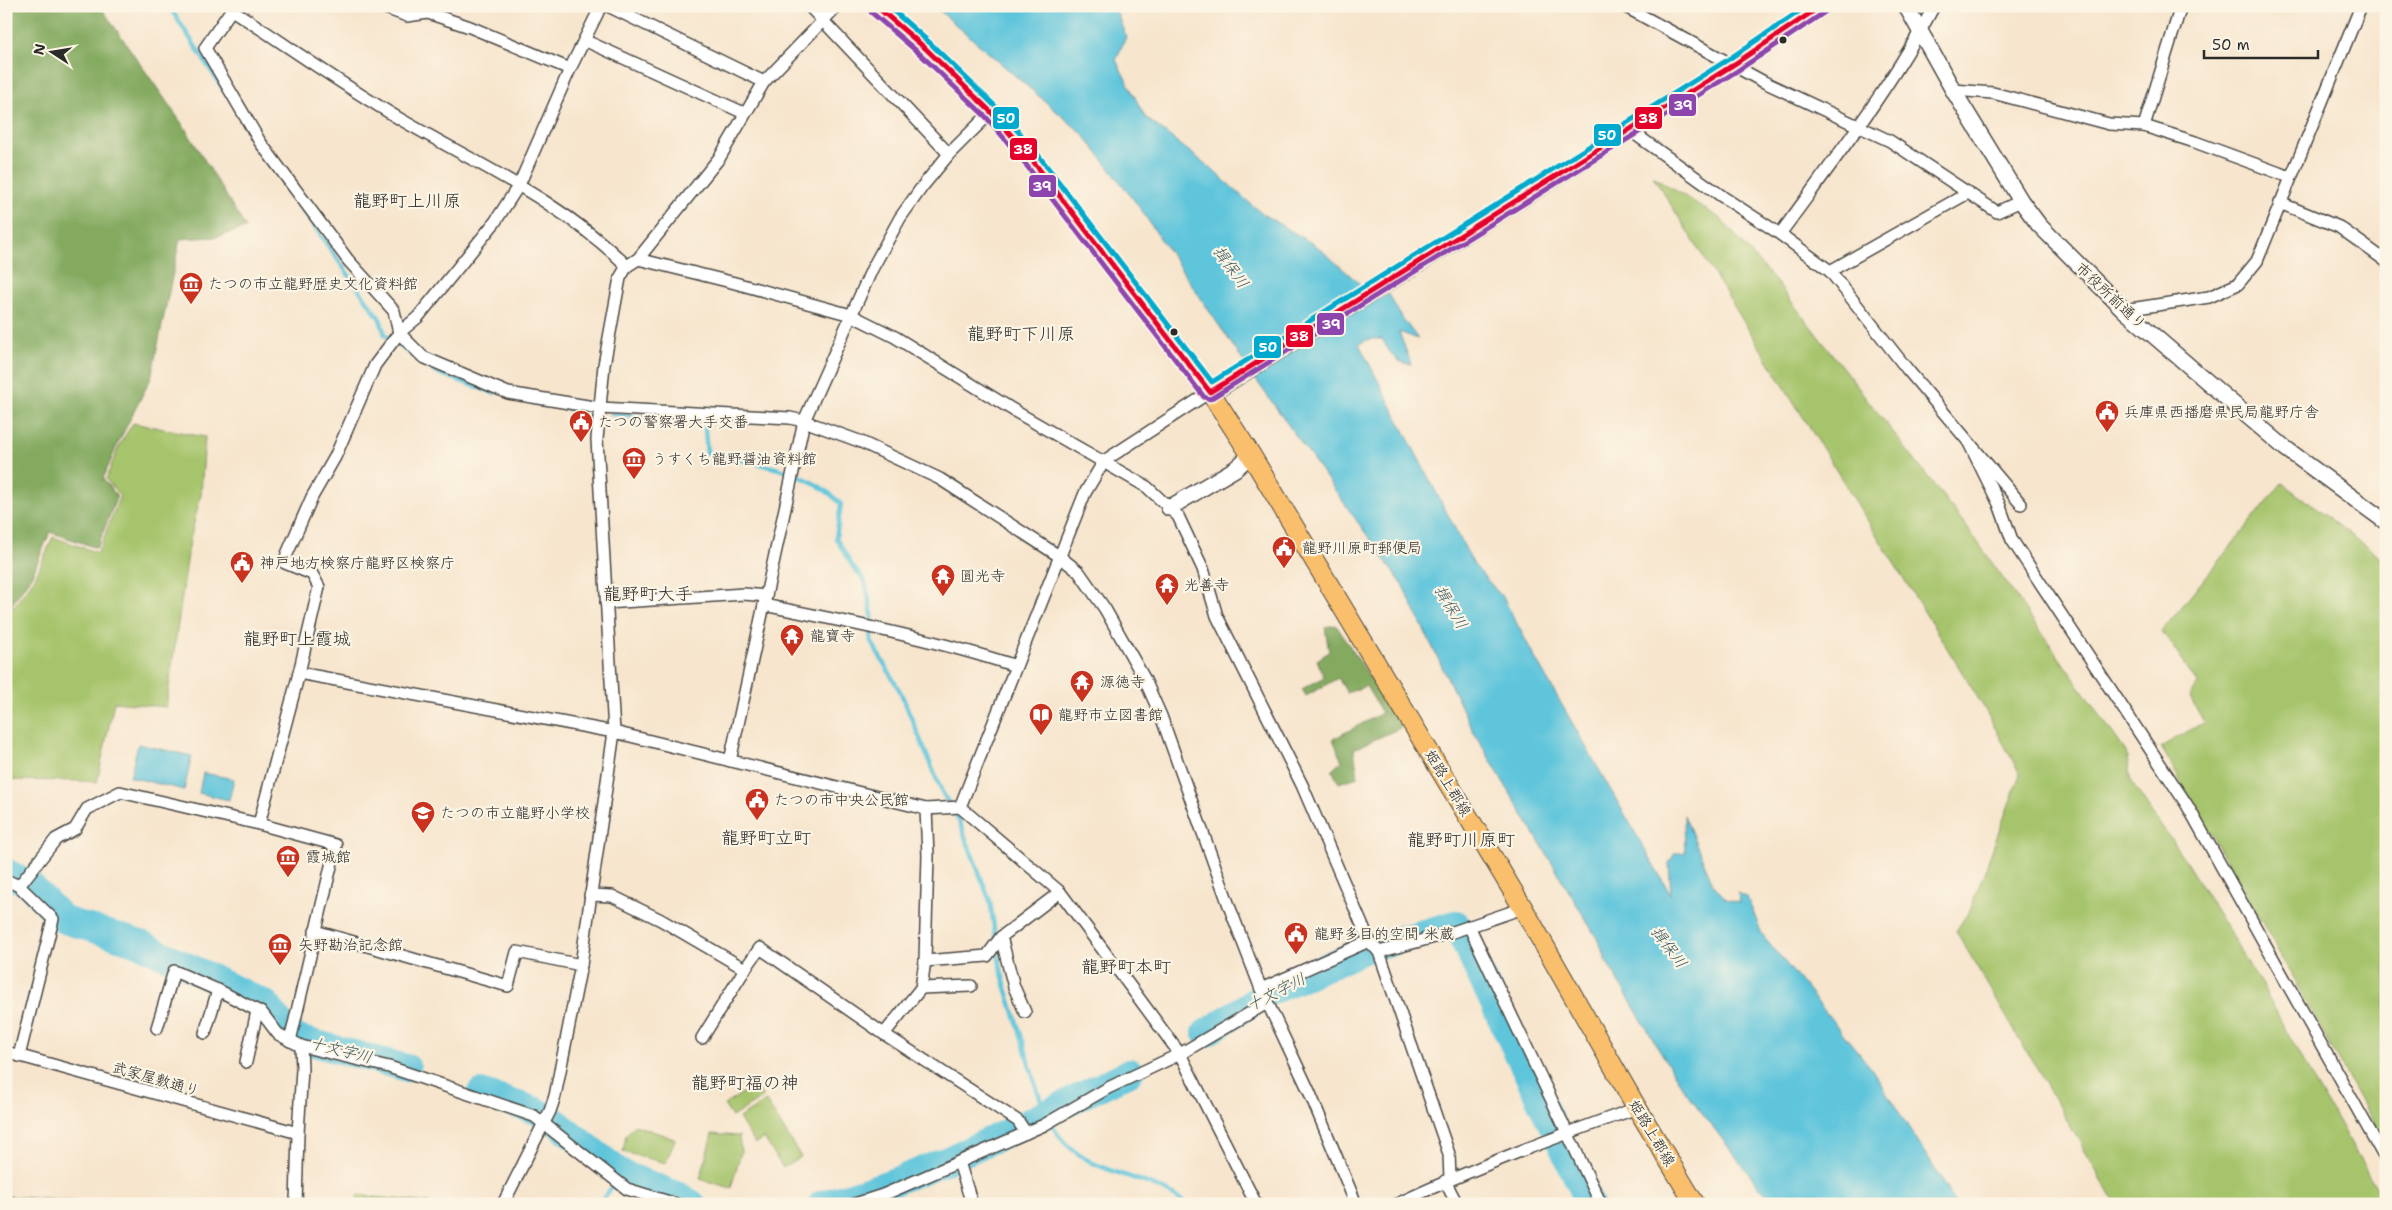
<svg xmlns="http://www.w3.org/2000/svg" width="2392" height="1210" viewBox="0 0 2392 1210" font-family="'Shantell Sans','Klee One',sans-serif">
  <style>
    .green { fill: #a6c46c; stroke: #68784c }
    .forest { fill: #84aa60; stroke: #586a46 }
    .water { fill: #5ec5db; stroke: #447883 }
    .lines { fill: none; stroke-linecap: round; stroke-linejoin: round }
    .stream { stroke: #5ec5db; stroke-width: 4.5 }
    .river { stroke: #5ec5db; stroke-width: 28 }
    .minor-casing { stroke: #4a4743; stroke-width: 14 }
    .tertiary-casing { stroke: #4a4743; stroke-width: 18 }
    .primary-casing { stroke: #4a4743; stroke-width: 21 }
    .trunk-casing { stroke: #4a4743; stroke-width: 22 }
    .minor { stroke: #fff; stroke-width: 11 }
    .tertiary { stroke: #fff; stroke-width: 15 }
    .primary { stroke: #f9bf6c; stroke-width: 19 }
    .trunk { stroke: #f9bf6c; stroke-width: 20 }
    .bus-1-casing { stroke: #fcf5e5; stroke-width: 9 }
    .bus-2-casing { stroke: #fcf5e5; stroke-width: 9 }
    .bus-3-casing { stroke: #fcf5e5; stroke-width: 9 }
    .bus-1 { stroke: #e4002b; stroke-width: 5 }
    .bus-2 { stroke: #8e44ad; stroke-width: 5 }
    .bus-3 { stroke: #00a9ce; stroke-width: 5 }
    .bus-dot { fill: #2b2b2b; stroke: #fcf5e5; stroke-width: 2 }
    .labels { text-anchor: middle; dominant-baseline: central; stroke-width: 4.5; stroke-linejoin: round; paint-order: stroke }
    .poi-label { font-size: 15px; fill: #2b2b2b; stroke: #fcf5e5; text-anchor: start }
    .street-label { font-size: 15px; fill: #2b2b2b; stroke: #fcf5e5 }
    .water-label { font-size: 16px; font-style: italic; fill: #3a5960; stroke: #fcf5e5 }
    .quarter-label { font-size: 18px; fill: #2b2b2b; stroke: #fcf5e5 }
    .line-badge { stroke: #fcf5e5; stroke-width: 2 }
    .badge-label { font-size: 14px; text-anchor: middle; font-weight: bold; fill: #fff }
  </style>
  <rect width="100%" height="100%" fill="#fcf5e5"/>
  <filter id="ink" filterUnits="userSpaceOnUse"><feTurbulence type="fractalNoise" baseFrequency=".02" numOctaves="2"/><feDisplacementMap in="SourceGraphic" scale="10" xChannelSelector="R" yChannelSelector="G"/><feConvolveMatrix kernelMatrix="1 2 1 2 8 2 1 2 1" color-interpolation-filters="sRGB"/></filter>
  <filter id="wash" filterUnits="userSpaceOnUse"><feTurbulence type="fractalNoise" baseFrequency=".0096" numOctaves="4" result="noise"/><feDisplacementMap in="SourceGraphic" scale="20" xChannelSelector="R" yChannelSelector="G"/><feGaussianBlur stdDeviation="1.12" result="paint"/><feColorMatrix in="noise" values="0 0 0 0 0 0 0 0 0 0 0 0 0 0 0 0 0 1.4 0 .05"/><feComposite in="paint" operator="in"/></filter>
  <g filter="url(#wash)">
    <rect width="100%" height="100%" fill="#f7e5cd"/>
    <g class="green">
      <path d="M1653,176L1721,219L1776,282L1966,526L2126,752L2131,782L2183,857L2263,987L2311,1076L2386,1204H2116L1956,931L1971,908L2020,774L1983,706Z"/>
      <path d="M133,423L205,437L201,494L190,540L166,707L114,702L97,783L87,781L6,780V617L35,578L53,537L98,553L120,496L106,479L120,444Z"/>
      <path d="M2282,483L2386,561V1146L2268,933L2161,747L2204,722L2190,697L2197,682L2162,631Z"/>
      <path d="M755,1085L763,1097L732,1117L724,1105Z"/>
      <path d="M766,1101L801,1157L783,1168L764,1138L755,1144L739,1118Z"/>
      <path d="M635,1125L675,1139L666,1163L623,1152L626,1135Z"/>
      <path d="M712,1134L739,1136L741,1152L731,1188L700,1179Z"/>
      <path d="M358,1195L429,1203L430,1204H357Z"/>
    </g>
    <g class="forest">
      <path d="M6,6H100L185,128L246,228L216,237L180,239L151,378L118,443L103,479L117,496L97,548L50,532L32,575L6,613Z"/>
      <path d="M1336,625L1402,727L1354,749L1358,777L1339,783L1332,770L1342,761L1333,739L1382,713L1366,686L1347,693L1338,678L1306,696L1302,689L1324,677L1317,660L1329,652L1325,627Z"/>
      <path d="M6,1196L109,1204H6Z"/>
    </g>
    <g class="water">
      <path d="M934,6H1114L1126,37L1116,60L1145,117L1208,166L1261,213L1318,247L1378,300L1389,294L1400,315L1418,339L1399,332L1411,364C1395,364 1389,351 1382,339H1369L1359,344L1474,565L1504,599L1535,658L1671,895L1669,863L1675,853H1685L1684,815L1713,884L1726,899L1739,903L1738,893L1747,897L1762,934L1871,1068L1957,1204H1776L1768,1198L1682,1087L1608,964L1598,940L1473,731L1402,584L1254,377L1137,204L1083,134Z"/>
      <path d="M138,744L192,756L184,790L130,777Z"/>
      <path d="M203,773L234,779L229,800L199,793Z"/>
    </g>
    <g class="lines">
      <g class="stream">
        <path d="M169,6L223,89"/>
        <path d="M282,181L380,319L385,335L435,372L494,393"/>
        <path d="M533,402L577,410"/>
        <path d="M612,414L675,419L696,418"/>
        <path d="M704,418L707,453C753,463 807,468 841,504L836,538L853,567L865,581L872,615L871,641L901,693L942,792L959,821L990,901L996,940"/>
        <path d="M997,947C1001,977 1012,1006 1021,1035C1030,1066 1038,1100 1054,1128C1062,1143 1078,1155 1093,1163C1124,1178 1159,1182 1186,1204"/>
        <path d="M599,1204L622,1174"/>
      </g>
      <g class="river">
        <path d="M6,872L30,885L64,920L141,944L266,1004L285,1030L298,1039L407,1068"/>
        <path d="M1206,1033L1269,992L1366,949L1456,924L1590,1204"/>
        <path d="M481,1093L537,1111L556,1122L622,1174L679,1196L692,1204"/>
        <path d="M822,1204C931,1176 1029,1121 1130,1072"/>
      </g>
    </g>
  </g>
  <g filter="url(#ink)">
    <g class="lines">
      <defs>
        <g id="minor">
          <path d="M234,6L205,48L260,142L348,260L394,311L399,333L423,357L508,393L600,408L790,418L804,421L859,441L940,479L1059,556L1079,572L1105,609L1145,680L1161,716L1231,911L1261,989L1309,1091L1356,1204"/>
          <path d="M380,6L407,16L428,13L470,27L570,69"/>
          <path d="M608,6L764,82"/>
          <path d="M809,6L949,154"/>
          <path d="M1624,6L1764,82L1890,141L1997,212L2021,201"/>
          <path d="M232,10C288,46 342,85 400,119C479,165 561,201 627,266"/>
          <path d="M584,40L744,113"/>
          <path d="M1953,90L1993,93L2109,124L2144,126L2195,142L2290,177"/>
          <path d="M2144,126L2181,6"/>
          <path d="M1628,129L1723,197L1780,234"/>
          <path d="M1968,193L1830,271L1907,369L2021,504"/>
          <path d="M2280,203L2339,227L2386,261"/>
          <path d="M638,259L735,283L851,315L895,337L1018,413L1147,487L1178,516L1203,569L1217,616L1302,785L1369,941L1379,952L1449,1154L1450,1179"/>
          <path d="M1830,271L1780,234C1834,160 1891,87 1934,6"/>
          <path d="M2124,310L2209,297L2238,284L2257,261L2361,6"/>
          <path d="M1969,443L1999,504L2012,540L2187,805L2386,1160"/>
          <path d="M606,603L744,594L766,596"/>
          <path d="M764,605C848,622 934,639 1016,666"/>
          <path d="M299,673L614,732L926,809L960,807L1060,892L1135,993L1180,1054L1256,1204"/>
          <path d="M730,761L804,421L872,269L900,218L922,187L949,154L991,112"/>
          <path d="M960,807L1085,493L1104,461L1210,392"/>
          <path d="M259,824L299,673L319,587L312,574L285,563L287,554L312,497L335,457L375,365L399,333L418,317L495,222L519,185L570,69L601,6"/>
          <path d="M6,880L19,886L53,919L19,1056"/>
          <path d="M19,886L56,839L75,829L87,809L120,792L259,824L336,845L290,1041"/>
          <path d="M590,895L612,896L661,920L745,969L760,948L884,1034L1018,1121L1026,1133"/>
          <path d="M1469,926L1601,1204"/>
          <path d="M315,931L508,986L517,952L581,965"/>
          <path d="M1379,952L1453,932L1523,908"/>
          <path d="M925,961L987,956L1001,937"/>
          <path d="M921,988L971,986"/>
          <path d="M1261,989L1369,941"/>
          <path d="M1025,1012L1014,987L1001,937L1060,892"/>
          <path d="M157,1028L174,971L222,992L262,1013L278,1034L301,1046L389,1067L534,1116L627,1189L676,1204"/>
          <path d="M205,1033L218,990"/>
          <path d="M884,1034L921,988L925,961L928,856L926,809"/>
          <path d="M702,1038L745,969"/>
          <path d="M6,1052L298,1133"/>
          <path d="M246,1062L257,1011"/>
          <path d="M959,1162L972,1204"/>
          <path d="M1445,1181L1457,1204"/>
          <path d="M296,1204L298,1133L302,1069L301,1046"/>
          <path d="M503,1204L550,1111L555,1096L581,965L614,732L597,439L604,365L620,278L627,266L638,259L720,157L764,82L837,6"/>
          <path d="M855,1204L883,1195L1044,1125L1108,1088L1180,1054L1267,1003"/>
          <path d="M1397,1204C1475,1167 1556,1137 1637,1108"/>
        </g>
        <g id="tertiary">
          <path d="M1906,6L1953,90L2021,201L2039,225L2124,310L2210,384L2285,448L2386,522"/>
          <path d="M1169,508L1235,469L1251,455"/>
        </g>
        <path id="primary" d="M1210,392L1251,455L1523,908L1637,1108L1695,1204"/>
        <path id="trunk" d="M876,6L925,48L991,112L1026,152L1210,392L1733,65L1821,6"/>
      </defs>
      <use href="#minor" class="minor-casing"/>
      <use href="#tertiary" class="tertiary-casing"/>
      <use href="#primary" class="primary-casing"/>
      <use href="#trunk" class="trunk-casing"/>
      <use href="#minor" class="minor"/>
      <use href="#tertiary" class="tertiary"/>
      <use href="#primary" class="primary"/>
      <use href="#trunk" class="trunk"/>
      <defs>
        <path id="bus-1" d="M876,6L925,48L991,112L1026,152L1210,392L1733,65L1821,6"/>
        <path id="bus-2" d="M871,12L920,54L986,117L1020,157L1204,397L1210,399L1737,71L1825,12"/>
        <path id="bus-3" d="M888,6L930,43L996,107L1032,147L1212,382L1729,59L1807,6"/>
      </defs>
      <use href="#bus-1" class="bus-1-casing"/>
      <use href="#bus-2" class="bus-2-casing"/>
      <use href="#bus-3" class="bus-3-casing"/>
      <use href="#bus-1" class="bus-1"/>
      <use href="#bus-2" class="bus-2"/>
      <use href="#bus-3" class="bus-3"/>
    </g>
  </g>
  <defs>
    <symbol id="museum-pin" viewBox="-11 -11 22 30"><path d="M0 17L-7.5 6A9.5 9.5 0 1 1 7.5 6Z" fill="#c8321e" stroke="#fcf5e5"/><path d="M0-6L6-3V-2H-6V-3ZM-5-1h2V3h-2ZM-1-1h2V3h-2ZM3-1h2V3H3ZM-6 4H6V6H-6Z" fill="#fff"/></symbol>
    <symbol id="civic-pin" viewBox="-11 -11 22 30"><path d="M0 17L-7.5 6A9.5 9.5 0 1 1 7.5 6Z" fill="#c8321e" stroke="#fcf5e5"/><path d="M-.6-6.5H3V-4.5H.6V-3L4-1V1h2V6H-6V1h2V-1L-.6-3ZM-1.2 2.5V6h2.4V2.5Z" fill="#fff"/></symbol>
    <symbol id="temple-pin" viewBox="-11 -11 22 30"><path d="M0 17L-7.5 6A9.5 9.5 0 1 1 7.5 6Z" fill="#c8321e" stroke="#fcf5e5"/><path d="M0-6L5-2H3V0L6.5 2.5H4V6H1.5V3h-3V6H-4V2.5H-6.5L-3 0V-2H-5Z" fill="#fff"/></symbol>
    <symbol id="library-pin" viewBox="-11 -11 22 30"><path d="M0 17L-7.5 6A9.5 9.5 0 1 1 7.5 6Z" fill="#c8321e" stroke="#fcf5e5"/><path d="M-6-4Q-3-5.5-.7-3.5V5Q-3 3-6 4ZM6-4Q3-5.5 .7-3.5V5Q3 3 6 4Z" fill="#fff"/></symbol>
    <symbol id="school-pin" viewBox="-11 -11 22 30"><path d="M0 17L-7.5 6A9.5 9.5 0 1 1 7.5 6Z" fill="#c8321e" stroke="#fcf5e5"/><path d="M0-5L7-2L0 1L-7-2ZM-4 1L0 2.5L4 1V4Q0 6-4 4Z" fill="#fff"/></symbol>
  </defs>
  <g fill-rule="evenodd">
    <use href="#museum-pin" x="177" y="270" width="28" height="38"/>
    <use href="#civic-pin" x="2093" y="398" width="28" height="38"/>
    <use href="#civic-pin" x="567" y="408" width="28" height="38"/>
    <use href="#museum-pin" x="620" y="445" width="28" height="38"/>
    <use href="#civic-pin" x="1270" y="534" width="28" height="38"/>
    <use href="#civic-pin" x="228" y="549" width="28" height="38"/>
    <use href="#temple-pin" x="929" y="562" width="28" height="38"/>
    <use href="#temple-pin" x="1153" y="571" width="28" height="38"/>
    <use href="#temple-pin" x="778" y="622" width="28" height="38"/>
    <use href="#temple-pin" x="1068" y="668" width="28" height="38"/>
    <use href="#library-pin" x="1027" y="701" width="28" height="38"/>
    <use href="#civic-pin" x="743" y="786" width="28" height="38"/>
    <use href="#school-pin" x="409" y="799" width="28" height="38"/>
    <use href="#museum-pin" x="274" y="843" width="28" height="38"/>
    <use href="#civic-pin" x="1282" y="920" width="28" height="38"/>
    <use href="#museum-pin" x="266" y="931" width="28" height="38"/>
  </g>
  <g class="bus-dot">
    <circle cx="1783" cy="40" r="4.5"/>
    <circle cx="1174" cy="332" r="4.5"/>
  </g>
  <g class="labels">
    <g class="poi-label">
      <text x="208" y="284">たつの市立龍野歴史文化資料館</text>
      <text x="2124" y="412">兵庫県西播磨県民局龍野庁舎</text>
      <text x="598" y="422">たつの警察署大手交番</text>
      <text x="652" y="459">うすくち龍野醤油資料館</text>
      <text x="1302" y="548">龍野川原町郵便局</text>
      <text x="260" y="563">神戸地方検察庁龍野区検察庁</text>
      <text x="960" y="576">圓光寺</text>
      <text x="1184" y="585">光善寺</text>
      <text x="810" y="636">龍寶寺</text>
      <text x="1100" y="682">源徳寺</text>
      <text x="1058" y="715">龍野市立図書館</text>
      <text x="774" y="800">たつの市中央公民館</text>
      <text x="440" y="813">たつの市立龍野小学校</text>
      <text x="306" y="857">霞城館</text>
      <text x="1314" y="934">龍野多目的空間 米蔵</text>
      <text x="298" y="945">矢野勘治記念館</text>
    </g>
    <g class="street-label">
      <text transform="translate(2111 296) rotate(43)">市役所前通り</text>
      <text transform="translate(1448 783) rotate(59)">姫路上郡線</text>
      <text transform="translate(156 1079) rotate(16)">武家屋敷通り</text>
      <text transform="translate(1652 1133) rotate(59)">姫路上郡線</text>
    </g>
    <g class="water-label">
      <text transform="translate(1231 267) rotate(54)">揖保川</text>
      <text transform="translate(1451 607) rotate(59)">揖保川</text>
      <text transform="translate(1669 947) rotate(53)">揖保川</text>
      <text transform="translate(1276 992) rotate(-27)">十文字川</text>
      <text transform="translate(341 1050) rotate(14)">十文字川</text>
    </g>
    <g class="quarter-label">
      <text x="407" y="201">龍野町上川原</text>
      <text x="1021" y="334">龍野町下川原</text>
      <text x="648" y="594">龍野町大手</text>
      <text x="297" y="639">龍野町上霞城</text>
      <text x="766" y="838">龍野町立町</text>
      <text x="1461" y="840">龍野町川原町</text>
      <text x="1126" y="967">龍野町本町</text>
      <text x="745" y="1083">龍野町福の神</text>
    </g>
  </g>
  <g class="line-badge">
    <rect x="1668" y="93" width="29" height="24" rx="5" fill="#8e44ad"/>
    <rect x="1634" y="106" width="29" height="24" rx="5" fill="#e4002b"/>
    <rect x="992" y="106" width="28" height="24" rx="5" fill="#00a9ce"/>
    <rect x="1593" y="123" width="29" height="24" rx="5" fill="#00a9ce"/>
    <rect x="1009" y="137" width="29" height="24" rx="5" fill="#e4002b"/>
    <rect x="1028" y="174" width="29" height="24" rx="5" fill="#8e44ad"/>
    <rect x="1316" y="312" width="29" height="24" rx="5" fill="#8e44ad"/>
    <rect x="1285" y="324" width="29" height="24" rx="5" fill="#e4002b"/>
    <rect x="1253" y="335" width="29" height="24" rx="5" fill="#00a9ce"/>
  </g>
  <g class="badge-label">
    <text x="1683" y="110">39</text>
    <text x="1648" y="123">38</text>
    <text x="1006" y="123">50</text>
    <text x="1607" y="140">50</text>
    <text x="1023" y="154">38</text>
    <text x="1042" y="191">39</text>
    <text x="1331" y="329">39</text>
    <text x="1299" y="341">38</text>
    <text x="1268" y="352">50</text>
  </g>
  <rect width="2392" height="1210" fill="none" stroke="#fcf5e5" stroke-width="25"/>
  <g transform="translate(52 52) rotate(282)" stroke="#fcf5e5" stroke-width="4" paint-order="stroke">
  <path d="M0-4L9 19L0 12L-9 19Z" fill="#2b2b2b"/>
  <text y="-8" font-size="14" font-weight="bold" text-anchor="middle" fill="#2b2b2b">N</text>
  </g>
  <path d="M2204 50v8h114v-8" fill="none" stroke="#2b2b2b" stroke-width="2.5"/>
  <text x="2212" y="50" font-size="15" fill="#2b2b2b" stroke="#fcf5e5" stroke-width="4" paint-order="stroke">50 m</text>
</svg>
